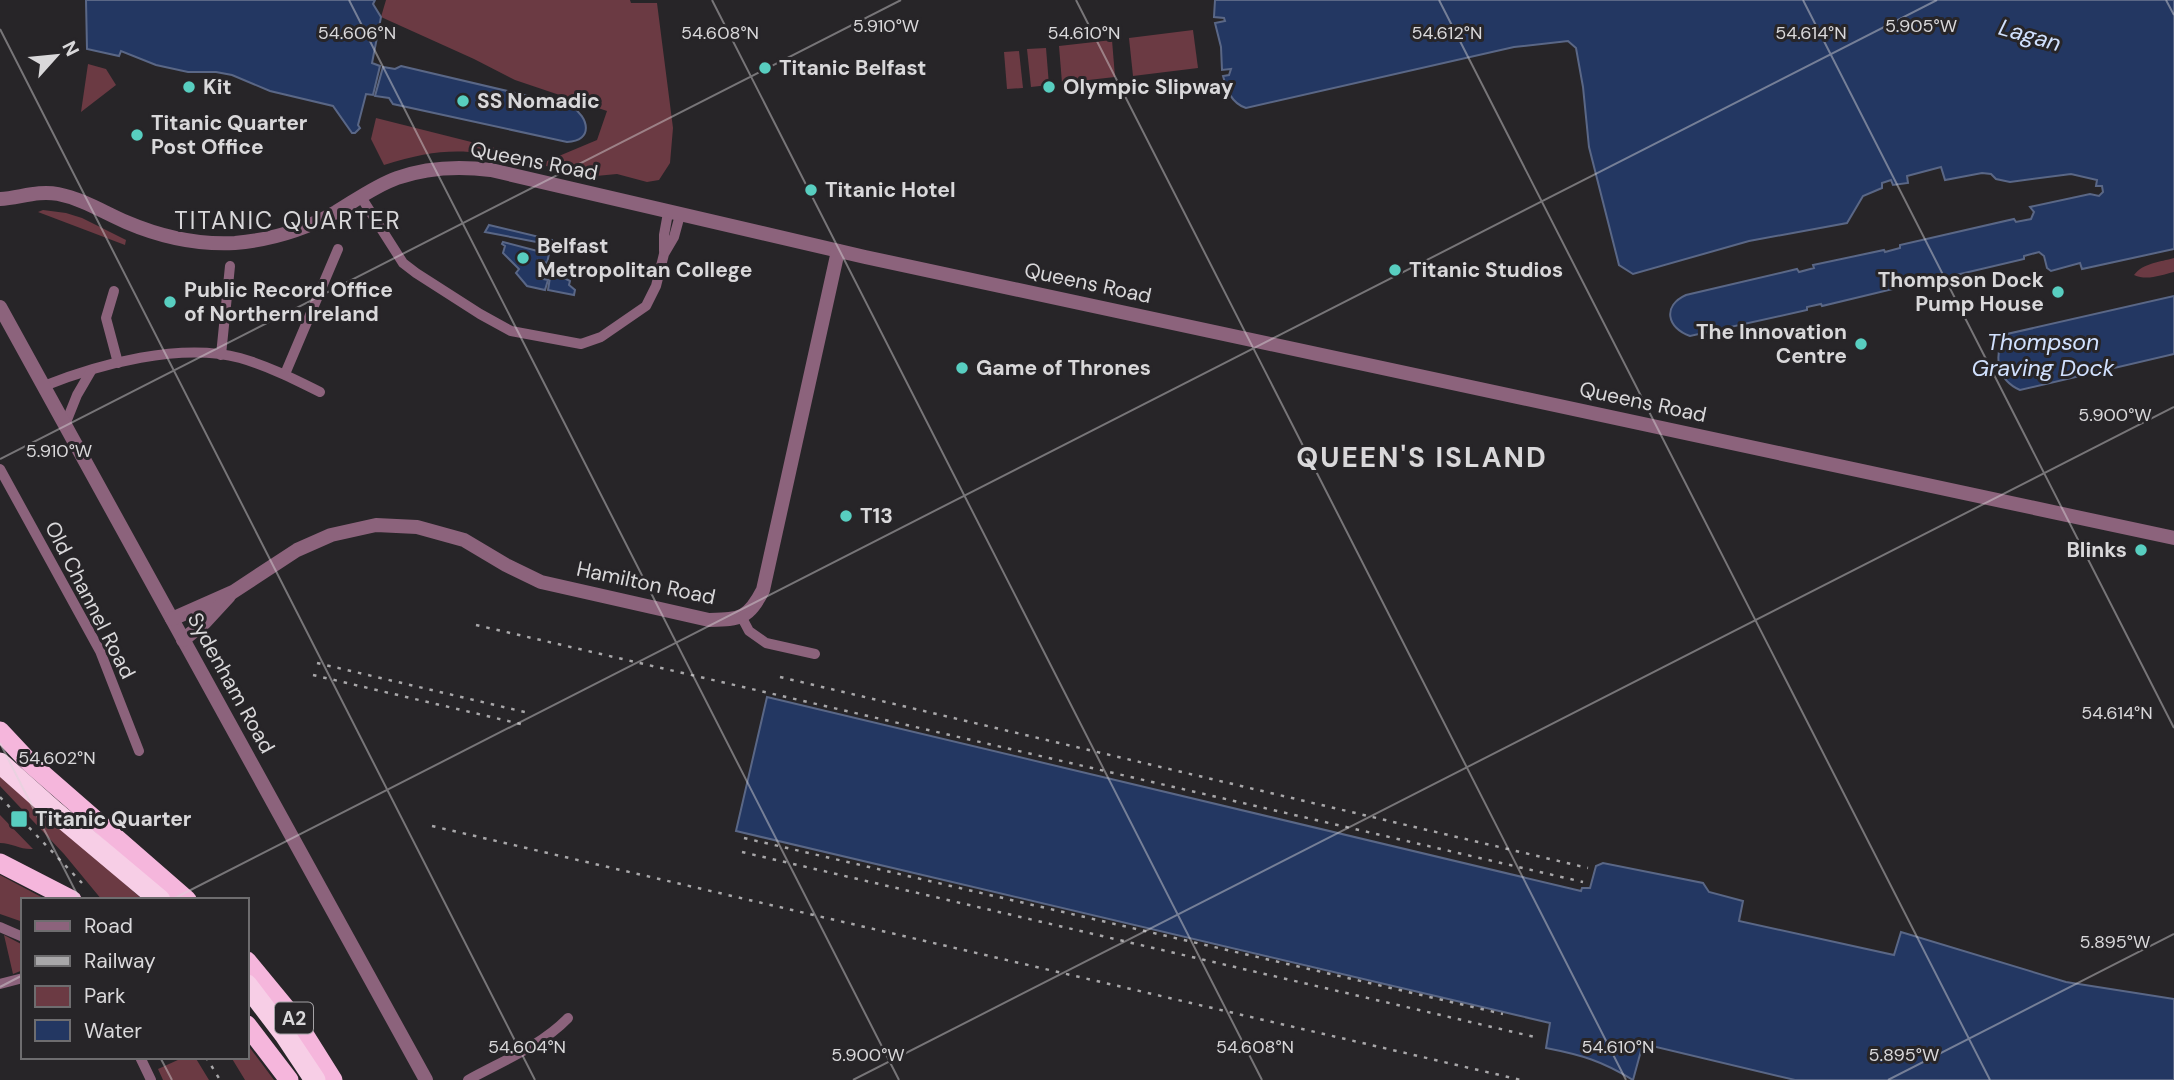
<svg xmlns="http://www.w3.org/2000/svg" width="2174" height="1080" viewBox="0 0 2174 1080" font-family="'DM Sans',sans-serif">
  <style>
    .green { fill: #6b3a43 }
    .water { fill: #233762; stroke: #5a6786; stroke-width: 2 }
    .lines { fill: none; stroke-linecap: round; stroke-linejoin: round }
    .minor { stroke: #8c637c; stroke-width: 10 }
    .tertiary { stroke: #8c637c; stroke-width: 14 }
    .trunk { stroke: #f5b6dc; stroke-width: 19 }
    .motorway { stroke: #f7cee6; stroke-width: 21 }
    .rail { stroke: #a8a7a9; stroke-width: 2.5; stroke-dasharray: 3.5 7; stroke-linecap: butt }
    .ticks { fill: none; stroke: #d9d8da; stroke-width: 2; stroke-opacity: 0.45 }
    .poi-dot { fill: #58cec0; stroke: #272528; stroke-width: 2.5 }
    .labels { text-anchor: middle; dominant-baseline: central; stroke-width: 6; stroke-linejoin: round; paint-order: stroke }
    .shield { fill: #272528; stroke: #a4a2a5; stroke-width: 2 }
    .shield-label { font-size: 19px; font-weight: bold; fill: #d9d8da }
    .poi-label { font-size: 21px; font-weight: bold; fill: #d9d8da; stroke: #272528; text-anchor: start }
    .street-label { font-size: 21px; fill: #d9d8da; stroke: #272528 }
    .water-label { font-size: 23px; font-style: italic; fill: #d1e1fe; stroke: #272528 }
    .quarter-label { font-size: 24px; letter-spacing: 2px; fill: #d9d8da; stroke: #272528 }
    .district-label { font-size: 28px; font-weight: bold; letter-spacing: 2px; fill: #d9d8da; stroke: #272528 }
    .ticks-label { font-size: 18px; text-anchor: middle; fill: #d9d8da; stroke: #272528; stroke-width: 6; stroke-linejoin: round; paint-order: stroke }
  </style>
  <rect width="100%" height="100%" fill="#272528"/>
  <g class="green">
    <path d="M386,0H630L631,3H657L673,128L670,163L659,180L647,182L617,174L596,176L546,166L547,161L597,140L607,111L515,80L474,59L381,17Z"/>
    <path d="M1193,30L1198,68L1133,76L1129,38Z"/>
    <path d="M1112,40L1115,77L1062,83L1059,46Z"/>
    <path d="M1046,48L1049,85L1031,87L1027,49Z"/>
    <path d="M1019,51L1023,88L1007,89L1004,52Z"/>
    <path d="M88,64L106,69L116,85L81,112Z"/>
    <path d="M376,118L519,154L518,159C464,148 437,148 384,165L371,139Z"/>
    <path d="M43,210L66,213L82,218L126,240L125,245L38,212Z"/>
    <path d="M2174,258V272C2161,275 2147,281 2134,275C2143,263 2160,262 2174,258Z"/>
    <path d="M0,773L143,900H102L64,854L0,786Z"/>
    <path d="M0,815L33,849C21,850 12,843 0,843Z"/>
    <path d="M0,875L47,900H23V922L0,914Z"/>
    <path d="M4,935L23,945V970L13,974Z"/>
    <path d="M247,1044L274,1080H245L231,1057H247Z"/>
    <path d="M179,1057H195L209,1080H163L158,1069L180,1059Z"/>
  </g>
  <g class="water">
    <path d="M86,0H375L373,4L381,17L372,63L380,66L373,95L366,94L358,125L360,128L355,133H352L333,106L270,91L232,75L216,72H188L156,65L121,51L119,56L87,49Z"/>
    <path d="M1215,0H2174V249L2082,269L2080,263L2051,271L2047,268L2044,256L2039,252L2024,256V259L1909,286L1908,284L1893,287V289L1822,306L1821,304L1807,307V310L1690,336C1667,328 1662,306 1686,295L1797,269L1799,272L1814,268L1813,265L1884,250L1885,252L1900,248V245L2014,219L2016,222L2031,219L2034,212L2030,207L2090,194L2099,196L2103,192L2102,186H2096L2097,180L2071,174L2010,182L1996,179L1991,174L1982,173L1945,180L1941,167L1907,176L1908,183L1893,185L1891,180L1882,183V188L1863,196L1847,223L1749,241L1633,274L1619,265L1589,147L1583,87L1576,48L1568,41L1514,47L1246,108C1231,103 1227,90 1223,76L1229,75L1231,69L1222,70L1221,47L1215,23L1225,21L1224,18L1214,17Z"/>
    <path d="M401,66L571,106C589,117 594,141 567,142L393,104L389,98L375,96L383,67L395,69Z"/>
    <path d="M489,225L552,240V245L485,232Z"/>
    <path d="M503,242L549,254L547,263L538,260L537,262L546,268L543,279L548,280L545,290L527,286L516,273L519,269L503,253L505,246L502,244Z"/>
    <path d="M551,271L570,281L569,285L575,290L574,295L548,290Z"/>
    <path d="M2174,296V354L2020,390C1997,380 1992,354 2007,334Z"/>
    <path d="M767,697L1581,891L1582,888H1590L1596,866L1603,863L1703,883L1709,892L1743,901L1739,921L1894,955L1901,932L2066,982L2174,999V1080H1795L1648,1045L1642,1047L1633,1080C1602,1061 1582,1055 1546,1048L1550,1023L736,831Z"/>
  </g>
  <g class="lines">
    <g class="minor">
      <path d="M361,197L403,263L416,273L480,314L511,331L581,344L601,337L646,306L656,286L664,254L674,237L680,215"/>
      <path d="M664,251V235L668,213"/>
      <path d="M114,291L106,318L118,363"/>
      <path d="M221,355L230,266"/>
      <path d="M285,374L338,249"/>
      <path d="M44,386C99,364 181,342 240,358C268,366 294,379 320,392"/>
      <path d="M65,425L77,395L91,371"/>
      <path d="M0,469L100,651L139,751"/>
      <path d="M741,616L749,631L766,643L815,654"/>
      <path d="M0,927L23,937"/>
      <path d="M0,984L23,978"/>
      <path d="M140,1057L151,1080"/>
      <path d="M468,1080C502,1061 541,1046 568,1018"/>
    </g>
    <g class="tertiary">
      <path d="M0,199C19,198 38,190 58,194C83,199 103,212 126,222C161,237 197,245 235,243C270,240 306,229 336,212C356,200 375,186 397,178C428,167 459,166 491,170L865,257L2174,538"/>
      <path d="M0,307L426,1080"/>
      <path d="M172,619L233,592L297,550L331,535L376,525L417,527L464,540L506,565L541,582L709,620C741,619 748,619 763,590L838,251"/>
      <path d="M183,640L205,622L229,596"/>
    </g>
    <g class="trunk">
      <path d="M0,731L30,763L187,900"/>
      <path d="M0,863L72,900"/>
      <path d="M247,961L294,1018L333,1080"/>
      <path d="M247,1025L289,1080"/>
    </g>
    <g class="motorway">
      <path d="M0,763L54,811L160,900"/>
      <path d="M247,985L285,1035L315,1080"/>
    </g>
    <g class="rail">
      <path d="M476,625L1583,882"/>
      <path d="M317,663L529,713"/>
      <path d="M313,675L525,725"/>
      <path d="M780,677L1588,868"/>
      <path d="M0,797L82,883"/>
      <path d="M432,826L1521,1080"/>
      <path d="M744,838L1503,1014"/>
      <path d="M742,852L1539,1038"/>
      <path d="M206,1057L220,1080"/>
    </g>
  </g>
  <path class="ticks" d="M349,0L899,1080M712,0L1262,1080M1076,0L1626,1080M1439,0L1990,1080M1803,0L2174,728M2166,0L2174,15M0,29L535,1080M0,459L901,0M0,743L80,900M171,900L1937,0M0,987L23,975M160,1057L172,1080M853,1080L2174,407M1888,1080L2174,934"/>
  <g class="poi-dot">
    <circle cx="765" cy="68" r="7"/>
    <circle cx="189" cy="87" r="7"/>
    <circle cx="1049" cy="87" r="7"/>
    <circle cx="463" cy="101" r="7"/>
    <circle cx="137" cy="135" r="7"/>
    <circle cx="811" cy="190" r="7"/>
    <circle cx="523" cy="258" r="7"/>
    <circle cx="1395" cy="270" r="7"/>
    <circle cx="2058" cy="292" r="7"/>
    <circle cx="170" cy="302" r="7"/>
    <circle cx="1861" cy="344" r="7"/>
    <circle cx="962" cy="368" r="7"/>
    <circle cx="846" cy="516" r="7"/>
    <circle cx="2141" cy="550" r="7"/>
    <rect x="10" y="810" width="18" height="18" rx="3.5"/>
  </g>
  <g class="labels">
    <rect class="shield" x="275" y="1002.5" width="38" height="31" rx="5"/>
    <g class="shield-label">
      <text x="294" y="1018">A2</text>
    </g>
    <g class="poi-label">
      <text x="779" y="68">Titanic Belfast</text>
      <text x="203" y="87">Kit</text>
      <text x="1063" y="87">Olympic Slipway</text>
      <text x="477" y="101">SS Nomadic</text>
      <text x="151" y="123">Titanic Quarter<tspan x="151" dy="24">Post Office</tspan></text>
      <text x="825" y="190">Titanic Hotel</text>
      <text x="537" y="246">Belfast<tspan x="537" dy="24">Metropolitan College</tspan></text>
      <text x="1409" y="270">Titanic Studios</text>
      <text x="2044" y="280" text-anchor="end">Thompson Dock<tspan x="2044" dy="24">Pump House</tspan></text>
      <text x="184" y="290">Public Record Office<tspan x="184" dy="24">of Northern Ireland</tspan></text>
      <text x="1847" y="332" text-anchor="end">The Innovation<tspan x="1847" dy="24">Centre</tspan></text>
      <text x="976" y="368">Game of Thrones</text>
      <text x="860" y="516">T13</text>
      <text x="2127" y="550" text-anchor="end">Blinks</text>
      <text x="35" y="819">Titanic Quarter</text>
    </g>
    <g class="street-label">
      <text transform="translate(534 161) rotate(11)">Queens Road</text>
      <text transform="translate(1088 283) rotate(12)">Queens Road</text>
      <text transform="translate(1643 402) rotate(12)">Queens Road</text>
      <text transform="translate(646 583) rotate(12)">Hamilton Road</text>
      <text transform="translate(90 600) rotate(63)">Old Channel Road</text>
      <text transform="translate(231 683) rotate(61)">Sydenham Road</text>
    </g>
    <g class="water-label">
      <text transform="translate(2030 35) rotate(16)">Lagan</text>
      <text x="2043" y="342">Thompson<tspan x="2043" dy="26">Graving Dock</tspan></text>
    </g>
    <g class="quarter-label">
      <text x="288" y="220">TITANIC QUARTER</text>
    </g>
    <g class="district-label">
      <text x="1422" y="457">QUEEN'S ISLAND</text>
    </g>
  </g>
  <g class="ticks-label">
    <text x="886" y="32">5.910°W</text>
    <text x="1921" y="32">5.905°W</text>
    <text x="357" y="39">54.606°N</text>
    <text x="720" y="39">54.608°N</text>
    <text x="1084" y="39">54.610°N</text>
    <text x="1447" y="39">54.612°N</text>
    <text x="1811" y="39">54.614°N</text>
    <text x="2115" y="421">5.900°W</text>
    <text x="59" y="457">5.910°W</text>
    <text x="2117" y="719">54.614°N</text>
    <text x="57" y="764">54.602°N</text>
    <text x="2115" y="948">5.895°W</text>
    <text x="527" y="1053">54.604°N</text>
    <text x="1255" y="1053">54.608°N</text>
    <text x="1618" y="1053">54.610°N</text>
    <text x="868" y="1061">5.900°W</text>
    <text x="1904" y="1061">5.895°W</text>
  </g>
  <rect x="21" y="898" width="228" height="161" fill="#272528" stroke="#6e6d6f" stroke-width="2"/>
  <rect x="35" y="921" width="35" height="10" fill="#8c637c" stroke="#6e6d6f" stroke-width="2"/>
  <text x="84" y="933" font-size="21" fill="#d9d8da">Road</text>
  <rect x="35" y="956" width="35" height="10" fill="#a8a7a9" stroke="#6e6d6f" stroke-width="2"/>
  <text x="84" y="968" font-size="21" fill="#d9d8da">Railway</text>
  <rect x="35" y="986" width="35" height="21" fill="#6b3a43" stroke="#6e6d6f" stroke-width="2"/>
  <text x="84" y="1003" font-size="21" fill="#d9d8da">Park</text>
  <rect x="35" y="1020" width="35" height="21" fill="#233762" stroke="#6e6d6f" stroke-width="2"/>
  <text x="84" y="1038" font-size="21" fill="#d9d8da">Water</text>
  <g transform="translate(56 56) rotate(63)" stroke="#272528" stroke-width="5" paint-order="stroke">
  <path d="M0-5L12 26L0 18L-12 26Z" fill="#d9d8da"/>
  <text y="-10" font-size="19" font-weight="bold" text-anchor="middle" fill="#d9d8da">N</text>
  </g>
</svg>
